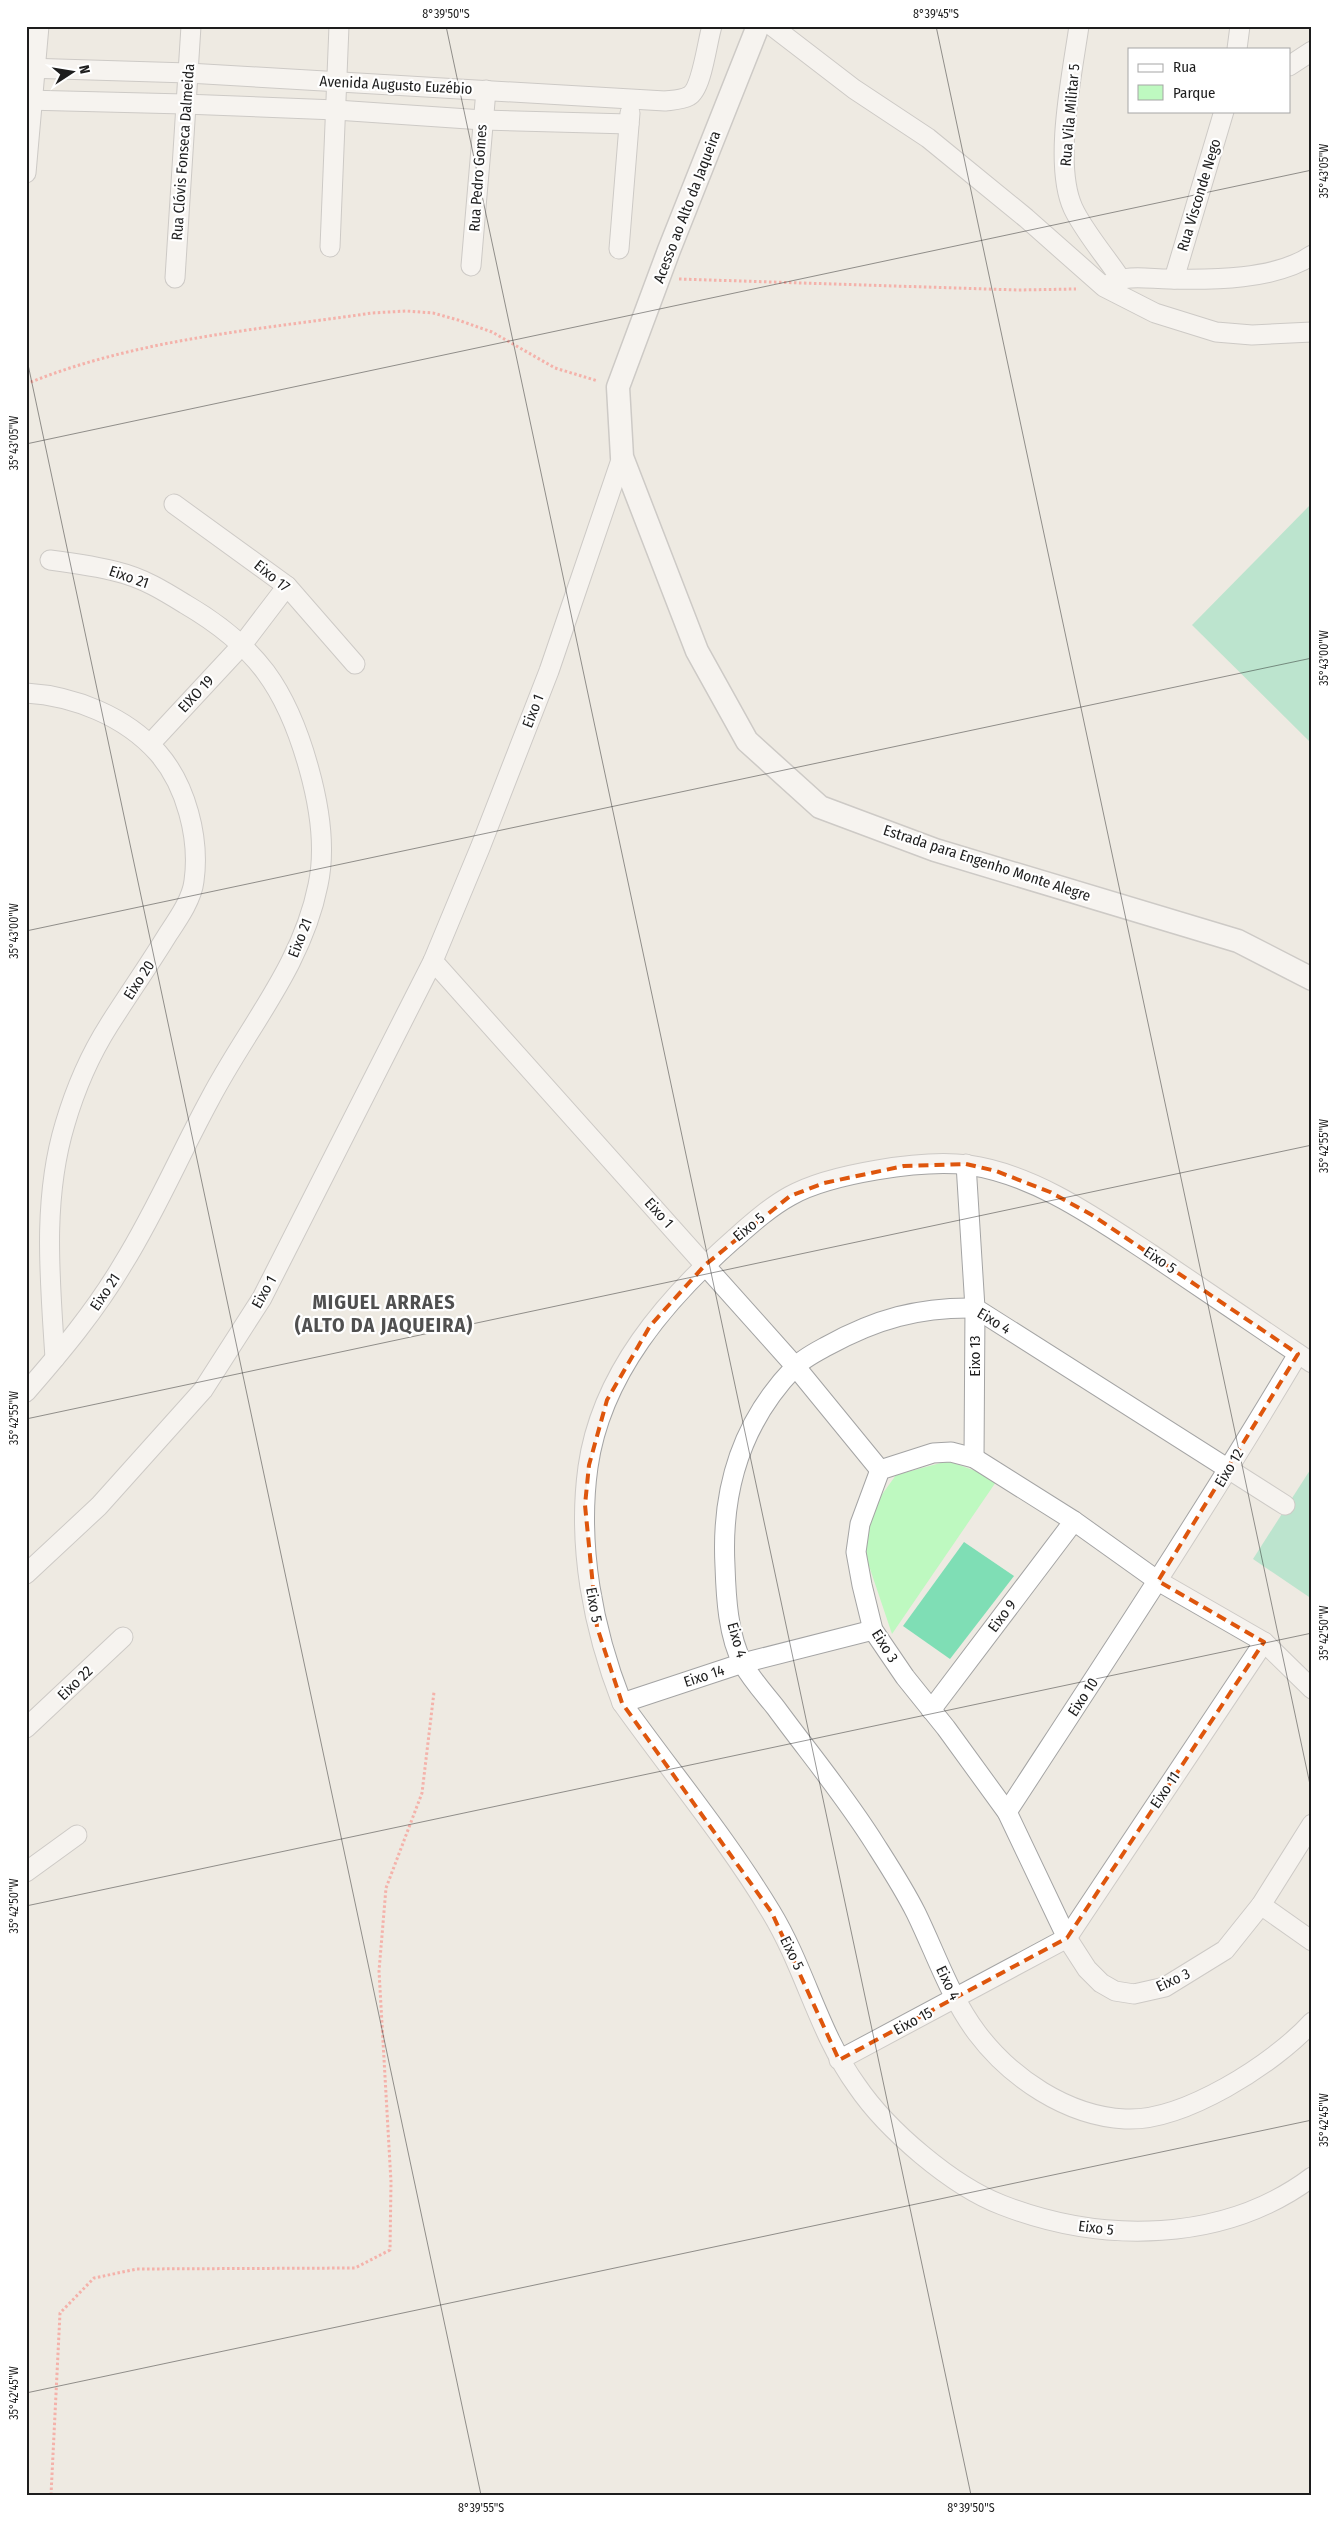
<svg xmlns="http://www.w3.org/2000/svg" width="1338" height="2521" viewBox="0 0 1338 2521" font-family="'Fira Sans Condensed',sans-serif">
  <style>
    .park { fill: #bef9c0 }
    .pitch { fill: #7fdeb5 }
    .lines { fill: none; stroke-linecap: round; stroke-linejoin: round }
    .minor-casing { stroke: #a4a4a4; stroke-width: 21 }
    .tertiary-casing { stroke: #a4a4a4; stroke-width: 25 }
    .path { stroke: #fa6f67; stroke-width: 3; stroke-dasharray: 2.5 2.5; stroke-linecap: butt }
    .minor { stroke: #fff; stroke-width: 19 }
    .tertiary { stroke: #fff; stroke-width: 22 }
    .marked { fill: none; stroke: #de560d; stroke-width: 4; stroke-dasharray: 10 6; stroke-linejoin: round }
    .ticks { fill: none; stroke: #1d1d1d; stroke-width: 1; stroke-opacity: 0.45 }
    .labels { text-anchor: middle; dominant-baseline: central; stroke-width: 4.5; stroke-linejoin: round; paint-order: stroke }
    .street-label { font-size: 15px; fill: #1d1d1d; stroke: #fff }
    .district-label { font-size: 20px; font-weight: bold; letter-spacing: 1px; fill: #505050; stroke: #fff }
    .neatline { fill: none; stroke: #1d1d1d; stroke-width: 2 }
    .ticks-label { font-size: 12px; text-anchor: middle; fill: #1d1d1d }
  </style>
  <rect width="100%" height="100%" fill="#eeeae2"/>
  <path class="park" d="M948,1461L998,1479L892,1634L865,1554L873,1507L896,1475Z"/>
  <g class="pitch">
    <path d="M1312,503V744L1192,625Z"/>
    <path d="M1312,1467V1599L1253,1559Z"/>
    <path d="M964,1542L1014,1576L950,1659L903,1626Z"/>
  </g>
  <g class="lines">
    <defs>
      <g id="minor">
        <path d="M772,26L854,89L928,138L1026,218L1104,287L1155,313L1216,332L1252,335L1312,332"/>
        <path d="M1079,26C1072,75 1053,164 1073,208C1083,230 1106,257 1120,278"/>
        <path d="M1237,49L1240,26"/>
        <path d="M1289,66L1312,51"/>
        <path d="M26,68L188,73L665,101C673,100 682,100 689,96C702,89 707,42 712,26"/>
        <path d="M26,100L184,104L336,110L483,120L629,124"/>
        <path d="M26,173L39,26"/>
        <path d="M330,247L339,26"/>
        <path d="M619,249L630,113"/>
        <path d="M471,266L486,90"/>
        <path d="M175,278L191,26"/>
        <path d="M1174,279L1224,111"/>
        <path d="M1109,284C1127,274 1149,279 1169,279C1211,280 1276,280 1312,255"/>
        <path d="M174,504L287,586L355,664"/>
        <path d="M26,693C74,696 125,716 158,753C186,785 200,838 194,881C192,899 178,919 168,934C149,965 128,995 109,1025C90,1055 75,1090 65,1124C42,1200 50,1280 55,1358"/>
        <path d="M150,744L242,645L287,586"/>
        <path d="M433,961L795,1366L880,1470"/>
        <path d="M966,1164L975,1308L974,1458"/>
        <path d="M1312,1363C1258,1327 1205,1290 1151,1254C1096,1218 1034,1174 968,1165C923,1159 829,1174 790,1196C770,1207 751,1224 734,1239C666,1299 601,1374 588,1467C577,1546 593,1629 622,1703C672,1773 727,1839 771,1912C805,1968 819,2034 857,2086C887,2130 952,2186 1002,2205C1102,2244 1224,2243 1312,2177"/>
        <path d="M26,1392C61,1352 96,1310 123,1264C156,1211 180,1154 210,1099C247,1028 302,966 318,885C326,848 319,805 309,769C287,689 257,646 185,604C164,591 143,578 118,572C96,566 73,563 50,560"/>
        <path d="M1285,1505L975,1308C919,1307 876,1319 827,1346C816,1352 802,1359 794,1368C741,1423 721,1491 725,1566C726,1597 728,1636 743,1664C752,1680 765,1694 776,1708C809,1753 845,1796 875,1844C889,1866 904,1889 916,1913C936,1954 950,1997 977,2033C1011,2078 1067,2116 1125,2119C1183,2122 1274,2064 1312,2022"/>
        <path d="M26,1574L99,1506L203,1390L262,1298L433,961L480,848L549,671L622,457"/>
        <path d="M1312,1689L1264,1642L1158,1581L1074,1521L974,1458L951,1452L933,1453L880,1470L860,1524L856,1552L862,1585L873,1630L905,1677L946,1728L1007,1812L1067,1938L1087,1969L1101,1983L1115,1991L1134,1994L1165,1987L1225,1950L1261,1905L1312,1824"/>
        <path d="M622,1703L743,1663L873,1630"/>
        <path d="M931,1710L1074,1521"/>
        <path d="M26,1728L123,1637"/>
        <path d="M1007,1812C1106,1660 1206,1509 1298,1354"/>
        <path d="M26,1872L77,1835"/>
        <path d="M1261,1905L1312,1941"/>
        <path d="M839,2060L1067,1938L1264,1642"/>
      </g>
      <path id="tertiary" d="M758,26L669,250L618,387L622,457L697,651L747,741L820,807L935,850L1238,941L1312,979"/>
    </defs>
    <use href="#minor" class="minor-casing"/>
    <use href="#tertiary" class="tertiary-casing"/>
    <g class="path">
      <path d="M679,279L1018,290L1076,289"/>
      <path d="M26,384C136,339 256,330 372,313L406,311L433,313L458,320L492,332L555,368L598,381"/>
      <path d="M51,2495L60,2313L94,2278L137,2269L355,2268L390,2250L391,2182L379,1971L386,1888L422,1793L434,1692"/>
    </g>
    <use href="#minor" class="minor"/>
    <use href="#tertiary" class="tertiary"/>
  </g>
  <path d="M0 0H1338V2521H0ZM966,1164L996,1171L1050,1192L1092,1215L1298,1354L1158,1581L1264,1642L1067,1938L839,2060L772,1913L622,1703L597,1627L585,1505L589,1465L607,1400L650,1326L705,1265L790,1196L824,1183L904,1166Z" fill="#eeeae2" fill-opacity=".55" fill-rule="evenodd"/>
  <path class="marked" d="M966,1164L996,1171L1050,1192L1092,1215L1298,1354L1158,1581L1264,1642L1067,1938L839,2060L772,1913L622,1703L597,1627L585,1505L589,1465L607,1400L650,1326L705,1265L790,1196L824,1183L904,1166Z"/>
  <path class="ticks" d="M446,26L971,2495M936,26L1312,1794M26,355L481,2495M26,444L1312,170M26,931L1312,658M26,1419L1312,1145M26,1906L1312,1633M26,2393L1312,2120"/>
  <g class="labels">
    <g class="street-label">
      <text transform="translate(396 85) rotate(3)">Avenida Augusto Euzébio</text>
      <text transform="translate(1070 115) rotate(-85)">Rua Vila Militar 5</text>
      <text transform="translate(183 152) rotate(-86)">Rua Clóvis Fonseca Dalmeida</text>
      <text transform="translate(478 178) rotate(-86)">Rua Pedro Gomes</text>
      <text transform="translate(1199 195) rotate(-73)">Rua Visconde Nego</text>
      <text transform="translate(687 207) rotate(-69)">Acesso ao Alto da Jaqueira</text>
      <text transform="translate(272 576) rotate(39)">Eixo 17</text>
      <text transform="translate(129 577) rotate(19)">Eixo 21</text>
      <text transform="translate(196 694) rotate(-47)">EIXO 19</text>
      <text transform="translate(533 711) rotate(-69)">Eixo 1</text>
      <text transform="translate(987 863) rotate(18)">Estrada para Engenho Monte Alegre</text>
      <text transform="translate(300 938) rotate(-69)">Eixo 21</text>
      <text transform="translate(139 980) rotate(-57)">Eixo 20</text>
      <text transform="translate(659 1213) rotate(48)">Eixo 1</text>
      <text transform="translate(749 1227) rotate(-39)">Eixo 5</text>
      <text transform="translate(1160 1260) rotate(34)">Eixo 5</text>
      <text transform="translate(105 1292) rotate(-56)">Eixo 21</text>
      <text transform="translate(264 1292) rotate(-61)">Eixo 1</text>
      <text transform="translate(994 1321) rotate(31)">Eixo 4</text>
      <text transform="translate(975 1356) rotate(-90)">Eixo 13</text>
      <text transform="translate(1229 1468) rotate(-59)">Eixo 12</text>
      <text transform="translate(594 1605) rotate(80)">Eixo 5</text>
      <text transform="translate(1002 1616) rotate(-53)">Eixo 9</text>
      <text transform="translate(737 1640) rotate(74)">Eixo 4</text>
      <text transform="translate(885 1646) rotate(58)">Eixo 3</text>
      <text transform="translate(704 1676) rotate(-18)">Eixo 14</text>
      <text transform="translate(75 1683) rotate(-44)">Eixo 22</text>
      <text transform="translate(1083 1697) rotate(-57)">Eixo 10</text>
      <text transform="translate(1165 1790) rotate(-56)">Eixo 11</text>
      <text transform="translate(792 1953) rotate(64)">Eixo 5</text>
      <text transform="translate(1173 1980) rotate(-25)">Eixo 3</text>
      <text transform="translate(948 1983) rotate(65)">Eixo 4</text>
      <text transform="translate(913 2021) rotate(-28)">Eixo 15</text>
      <text transform="translate(1096 2228) rotate(7)">Eixo 5</text>
    </g>
    <g class="district-label">
      <text x="384" y="1302">MIGUEL ARRAES<tspan x="384" dy="23">(ALTO DA JAQUEIRA)</tspan></text>
    </g>
  </g>
  <rect width="1338" height="2521" fill="none" stroke="#ffffff" stroke-width="55"/>
  <rect x="1128" y="48" width="162" height="65" fill="#ffffff" stroke="#a5a5a5"/>
  <rect x="1138" y="64" width="25" height="8" fill="#ffffff" stroke="#a5a5a5"/>
  <text x="1173" y="72" font-size="15" fill="#1d1d1d">Rua</text>
  <rect x="1138" y="85" width="25" height="15" fill="#bef9c0" stroke="#a5a5a5"/>
  <text x="1173" y="98" font-size="15" fill="#1d1d1d">Parque</text>
  <g transform="translate(72 72) rotate(78)" stroke="#ffffff" stroke-width="4" paint-order="stroke">
  <path d="M0-4L9 19L0 12L-9 19Z" fill="#1d1d1d"/>
  <text y="-8" font-size="14" font-weight="bold" text-anchor="middle" fill="#1d1d1d">N</text>
  </g>
  <rect x="28" y="28" width="1282" height="2466" class="neatline"/>
  <g class="ticks-label">
    <text x="446" y="18">8°39'50"S</text>
    <text x="936" y="18">8°39'45"S</text>
    <text transform="translate(1324 171) rotate(-90)" y="4">35°43'05"W</text>
    <text transform="translate(14 443) rotate(-90)" y="4">35°43'05"W</text>
    <text transform="translate(1324 658) rotate(-90)" y="4">35°43'00"W</text>
    <text transform="translate(14 931) rotate(-90)" y="4">35°43'00"W</text>
    <text transform="translate(1324 1146) rotate(-90)" y="4">35°42'55"W</text>
    <text transform="translate(14 1418) rotate(-90)" y="4">35°42'55"W</text>
    <text transform="translate(1324 1633) rotate(-90)" y="4">35°42'50"W</text>
    <text transform="translate(14 1906) rotate(-90)" y="4">35°42'50"W</text>
    <text transform="translate(1324 2120) rotate(-90)" y="4">35°42'45"W</text>
    <text transform="translate(14 2393) rotate(-90)" y="4">35°42'45"W</text>
    <text x="481" y="2512">8°39'55"S</text>
    <text x="971" y="2512">8°39'50"S</text>
  </g>
</svg>
